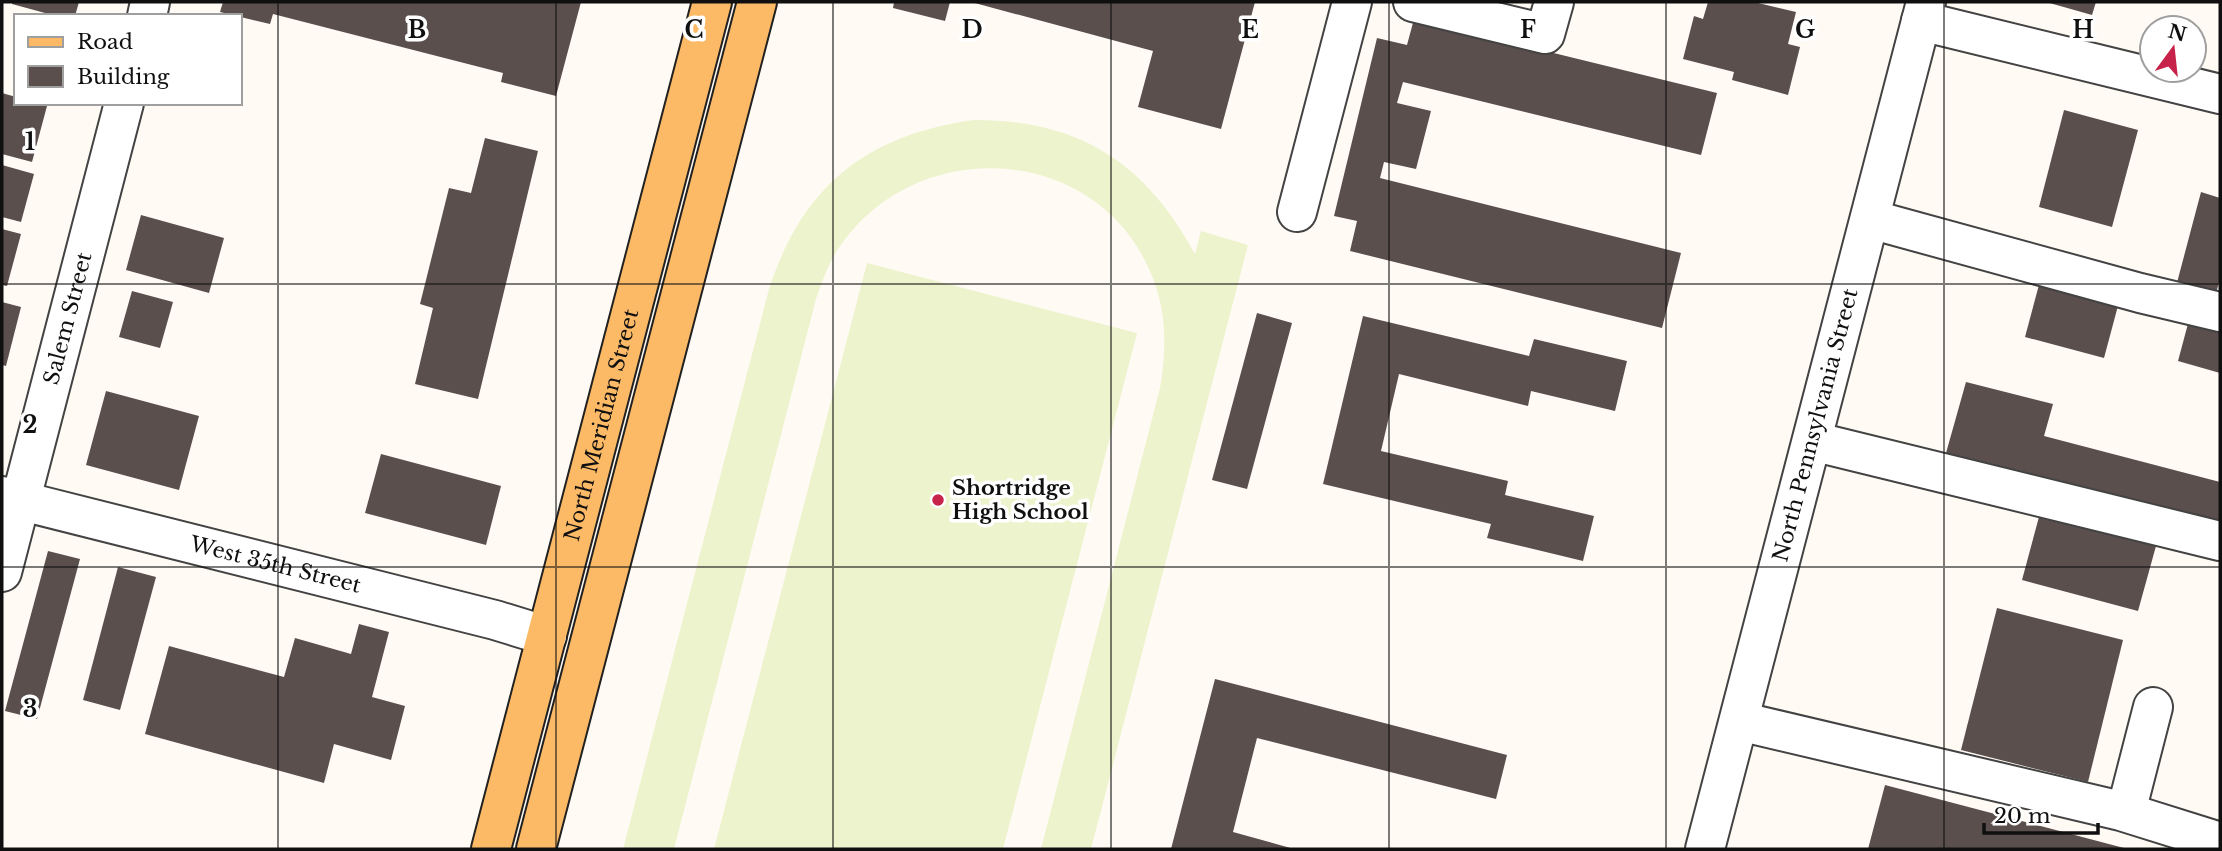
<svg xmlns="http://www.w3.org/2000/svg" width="2222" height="851" viewBox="0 0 2222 851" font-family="'Libre Baskerville',serif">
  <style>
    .pitch { fill: #edf3cd }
    .building { fill: #5a4f4c }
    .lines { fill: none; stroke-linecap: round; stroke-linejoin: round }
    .minor-casing { stroke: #434343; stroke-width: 42 }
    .major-casing { stroke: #212121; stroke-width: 42 }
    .minor { stroke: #fff; stroke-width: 38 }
    .major { stroke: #fdba66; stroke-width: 38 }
    .grid { fill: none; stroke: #101010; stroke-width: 2; stroke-opacity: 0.55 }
    .poi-dot { fill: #c7224a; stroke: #fff; stroke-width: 2.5 }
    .labels { text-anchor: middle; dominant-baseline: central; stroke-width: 7; stroke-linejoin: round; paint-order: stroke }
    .street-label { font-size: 21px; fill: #101010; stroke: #fff }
    .poi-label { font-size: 21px; font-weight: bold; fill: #101010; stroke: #fff; text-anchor: start }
    .grid-label { font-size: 23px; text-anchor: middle; font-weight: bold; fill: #101010; stroke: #fff; stroke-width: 7; stroke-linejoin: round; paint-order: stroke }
  </style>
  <rect width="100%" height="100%" fill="#fffbf4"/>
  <g class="pitch">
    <path d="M974,120C1079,120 1145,162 1195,254L1201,231L1248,245L1091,849H1041L1160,388C1167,347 1167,308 1149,269C1094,145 921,135 843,242C830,259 823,279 816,299L674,849H623L769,289C803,185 867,135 974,120Z"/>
    <path d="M867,263L1137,333L1003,849H714Z"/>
  </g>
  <g class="building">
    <path d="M12,2H79L75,16H56L12,4Z"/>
    <path d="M223,2H581L556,96L501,82L503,73L273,14L270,24L220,12Z"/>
    <path d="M894,2H950L945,21L893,8Z"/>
    <path d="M971,2H1255L1221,129L1138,107L1153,51Z"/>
    <path d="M1708,2H1754L1796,12L1788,44L1800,47L1788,95L1732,80L1734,72L1683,59L1694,16L1703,19Z"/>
    <path d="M2046,2H2096L2092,15Z"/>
    <path d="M1414,19L1717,93L1701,155L1403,82L1397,103L1431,111L1416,169L1384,162L1380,178L1681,253L1662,328L1350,251L1357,221L1334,216L1377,38L1407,45Z"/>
    <path d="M2,93L16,97V103L47,106L32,162L2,154Z"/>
    <path d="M2064,110L2138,130L2112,227L2039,207Z"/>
    <path d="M485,138L538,151L478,399L415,384L433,308L420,304L449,188L471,193Z"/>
    <path d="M2,165L34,174L21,222L2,217Z"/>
    <path d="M2201,192L2220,198V279L2213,304L2174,294Z"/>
    <path d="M141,215L224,238L209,293L126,270Z"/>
    <path d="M2,229L21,234L7,286L2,285Z"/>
    <path d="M2040,281L2119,302L2104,358L2025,337Z"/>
    <path d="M132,291L173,302L160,348L119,337Z"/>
    <path d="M2,302L21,307L6,366L2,365Z"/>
    <path d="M1257,313L1292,323L1247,489L1212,480Z"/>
    <path d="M1363,316L1529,356L1534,339L1627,361L1615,411L1531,391L1528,406L1399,374L1381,451L1508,481L1505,495L1594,516L1583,561L1487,538L1491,524L1323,484Z"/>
    <path d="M2189,320L2220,328V373L2178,361Z"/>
    <path d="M1966,382L2053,404L2044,436L2220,482V525L1946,453Z"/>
    <path d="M106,391L199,416L179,490L86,465Z"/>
    <path d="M381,454L501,486L486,545L365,513Z"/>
    <path d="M2043,502L2133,527L2129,539L2156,546L2138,611L2022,580Z"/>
    <path d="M48,551L80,559L37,719L5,711Z"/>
    <path d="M118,567L156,577L120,710L83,700Z"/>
    <path d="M1997,608L2123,640L2088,782L1961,750Z"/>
    <path d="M359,624L389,632L372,697L405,706L391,760L334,744L324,783L145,734L169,646L284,677L295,638L351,654Z"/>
    <path d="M1215,679L1507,755L1496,799L1257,738L1233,832L1294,849H1171Z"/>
    <path d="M1885,785L2124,848V849H1868Z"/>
  </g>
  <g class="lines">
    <defs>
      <g id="minor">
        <path d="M1413,2L1545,34L1554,2"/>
        <path d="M147,16L150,2"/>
        <path d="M1921,21L2220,94"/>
        <path d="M1297,212L1352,2"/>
        <path d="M1870,219L2140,293L2220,312"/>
        <path d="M1812,441L2220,541"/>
        <path id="s1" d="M2,496L495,620L547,636"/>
        <path id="s2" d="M2,572L124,103"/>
        <path d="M1739,721L2121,811L2220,842"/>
        <path d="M2126,812L2153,707"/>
        <path id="s3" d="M1705,849L1926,2"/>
      </g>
      <g id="major">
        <path id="s4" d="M491,849L712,2"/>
        <path d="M536,849L757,2"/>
      </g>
    </defs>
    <use href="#minor" class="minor-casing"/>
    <use href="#major" class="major-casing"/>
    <use href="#minor" class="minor"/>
    <use href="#major" class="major"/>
  </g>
  <path class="grid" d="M278,2V849M556,2V849M833,2V849M1111,2V849M1389,2V849M1666,2V849M1944,2V849M2,284H2220M2,567H2220"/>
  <circle class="poi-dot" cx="938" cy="500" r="7"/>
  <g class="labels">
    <g class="street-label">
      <text stroke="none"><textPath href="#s2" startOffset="262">Salem Street</textPath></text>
      <text stroke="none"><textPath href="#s4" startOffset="438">North Meridian Street</textPath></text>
      <text stroke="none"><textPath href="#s3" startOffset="438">North Pennsylvania Street</textPath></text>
      <text stroke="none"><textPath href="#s1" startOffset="282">West 35th Street</textPath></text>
    </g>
    <g class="poi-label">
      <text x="952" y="488">Shortridge<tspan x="952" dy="24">High School</tspan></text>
    </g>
  </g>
  <g class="grid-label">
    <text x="417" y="38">B</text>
    <text x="694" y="38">C</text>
    <text x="972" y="38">D</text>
    <text x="1250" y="38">E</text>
    <text x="1528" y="38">F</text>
    <text x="1805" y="38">G</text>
    <text x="2083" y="38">H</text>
    <text x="30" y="150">1</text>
    <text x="30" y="433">2</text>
    <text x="30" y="717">3</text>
  </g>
  <rect width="2222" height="851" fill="none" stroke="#101010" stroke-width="7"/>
  <rect x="14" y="14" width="228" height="91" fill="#ffffff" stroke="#9f9f9f" stroke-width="2"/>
  <rect x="28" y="37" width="35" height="10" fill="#fdba66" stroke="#9f9f9f" stroke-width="2"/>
  <text x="77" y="49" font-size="21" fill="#101010">Road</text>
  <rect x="28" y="66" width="35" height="21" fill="#5a4f4c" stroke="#9f9f9f" stroke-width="2"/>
  <text x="77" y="84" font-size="21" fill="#101010">Building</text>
  <g transform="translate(2173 49) rotate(15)"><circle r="33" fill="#ffffff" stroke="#9f9f9f" stroke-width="2"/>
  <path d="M0-5L12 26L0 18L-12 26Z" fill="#c7224a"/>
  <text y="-10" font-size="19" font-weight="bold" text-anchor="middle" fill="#101010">N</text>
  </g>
  <path d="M1984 823v10h114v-10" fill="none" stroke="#101010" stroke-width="3.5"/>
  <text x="1994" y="823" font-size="21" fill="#101010" stroke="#ffffff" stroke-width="5" paint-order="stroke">20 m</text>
</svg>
